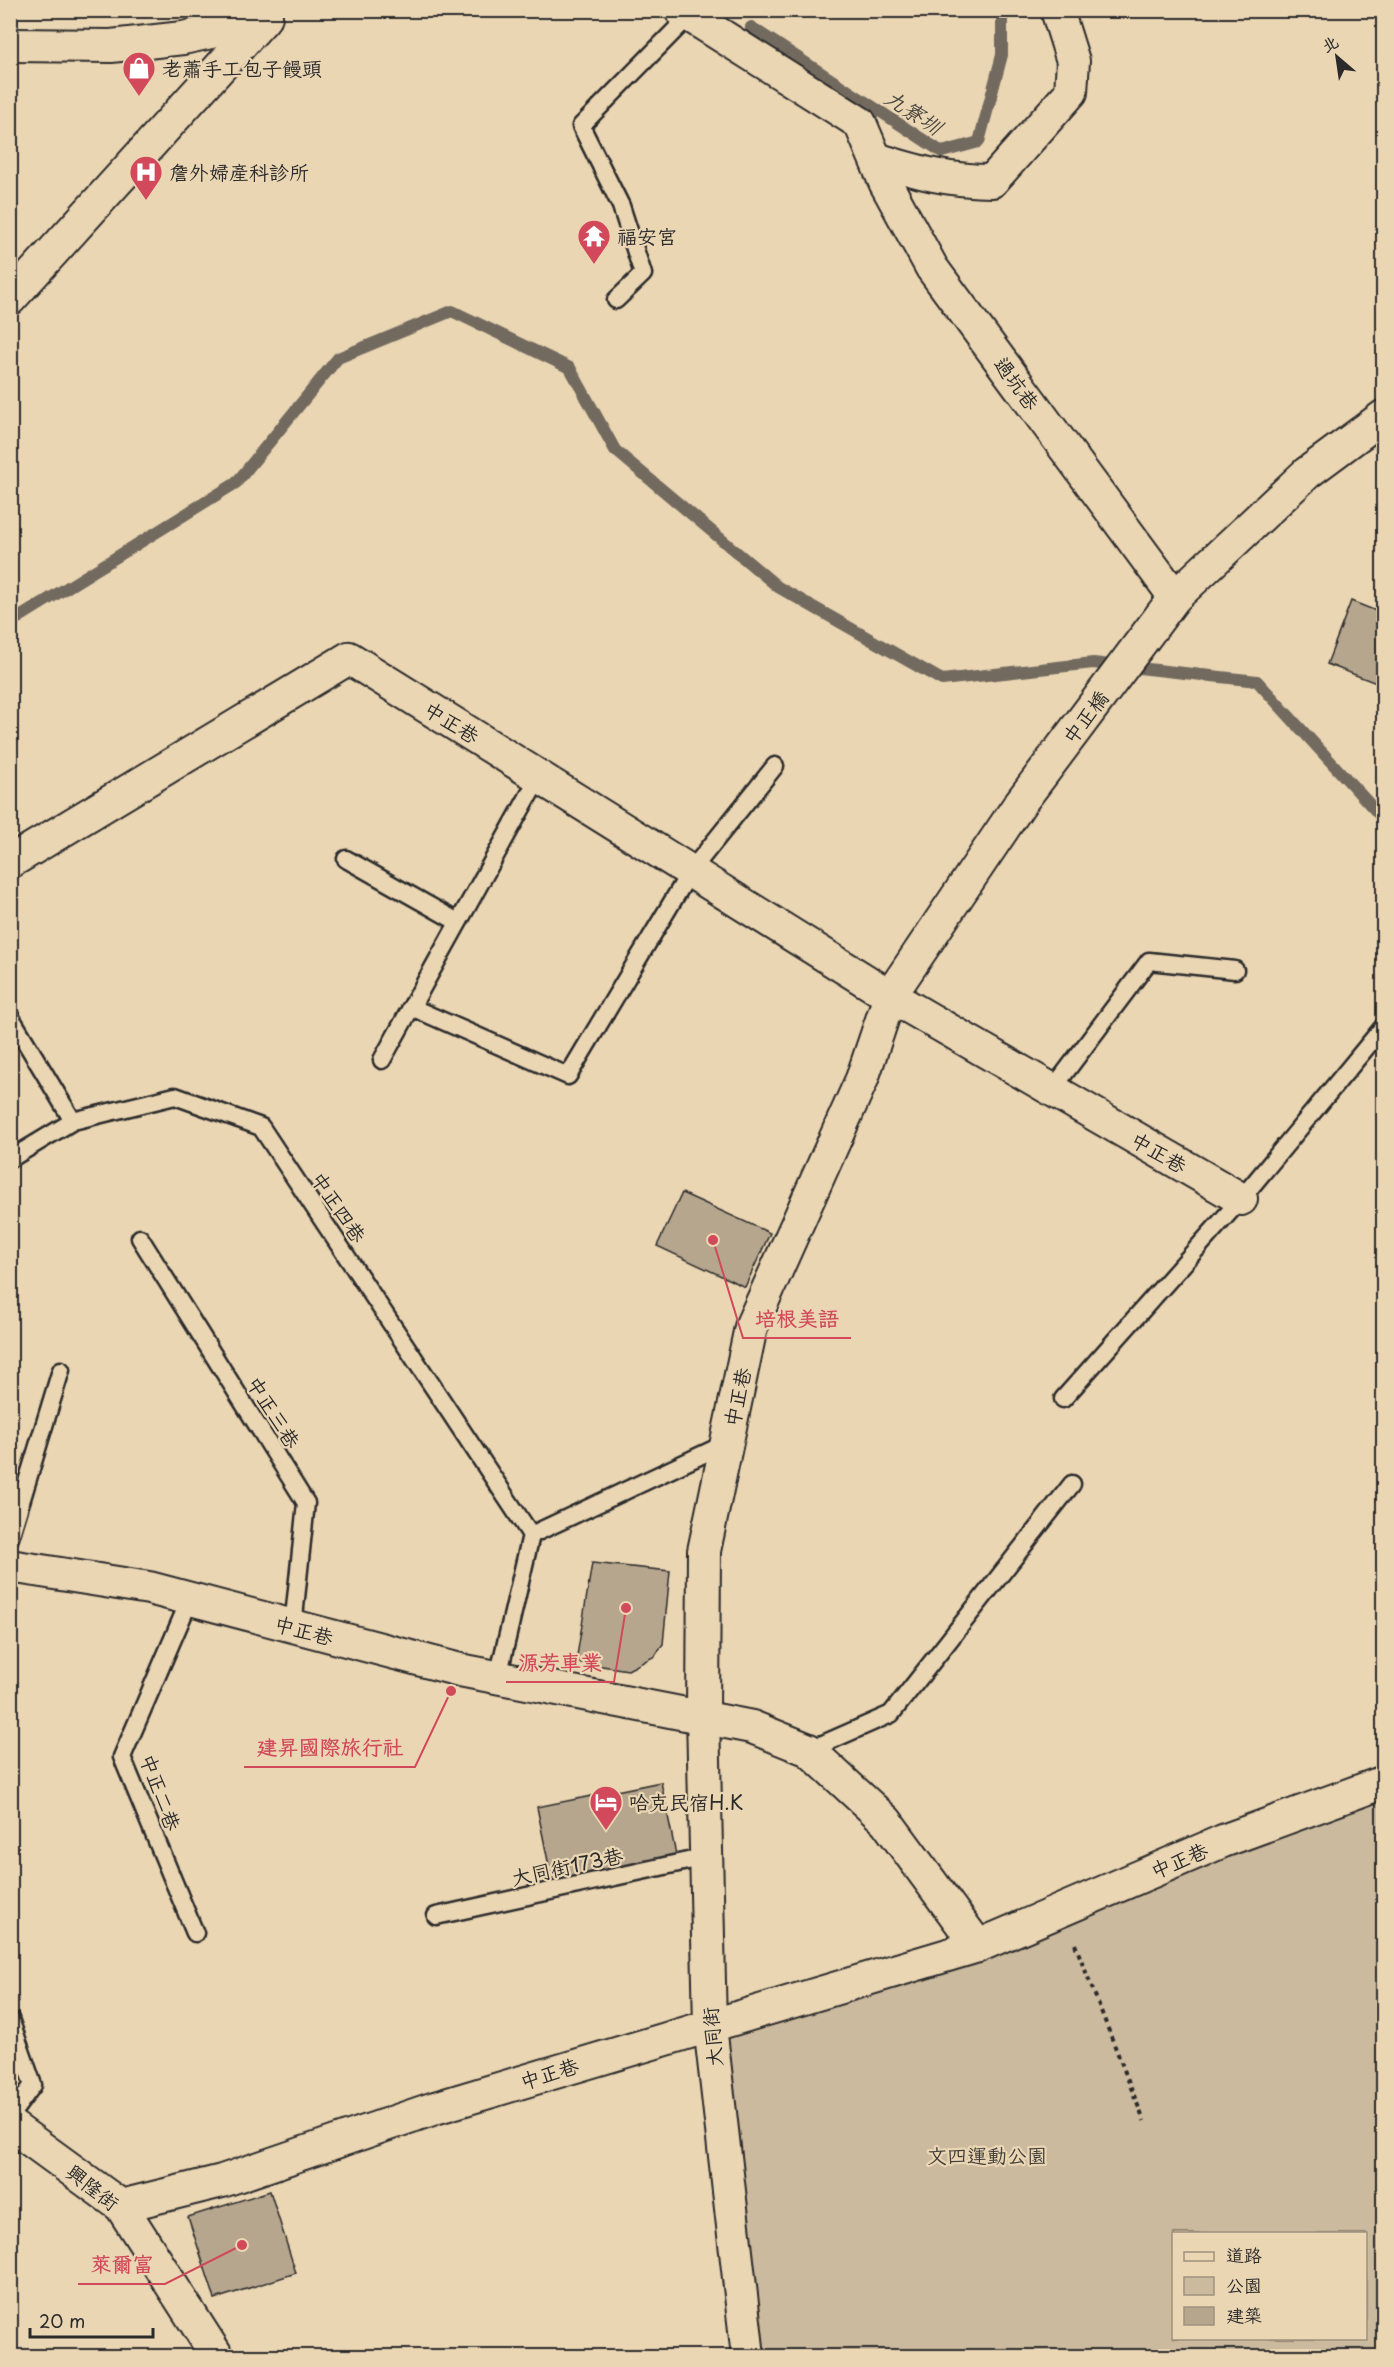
<svg xmlns="http://www.w3.org/2000/svg" width="1394" height="2367" viewBox="0 0 1394 2367" font-family="'Playpen Sans','LXGW WenKai TC',sans-serif">
  <style>
    .green { fill: #ccba9e; stroke: #7c7264; stroke-width: 1.5; fill-rule: evenodd }
    .lines { fill: none; stroke-linecap: round; stroke-linejoin: round }
    .stream { stroke: #726b5e; stroke-width: 12 }
    .building { fill: #b6a68e; stroke: #2b2b2b; stroke-width: 1.5 }
    .lane-casing { stroke: #2b2b2b; stroke-width: 21 }
    .street-casing { stroke: #2b2b2b; stroke-width: 36 }
    .path { stroke: #2b2b2b; stroke-width: 4; stroke-dasharray: 4.5 4.5; stroke-linecap: butt }
    .lane { stroke: #ebd6b4; stroke-width: 16 }
    .street { stroke: #ebd6b4; stroke-width: 32 }
    .labels { text-anchor: middle; dominant-baseline: central; stroke-width: 4.5; stroke-linejoin: round; paint-order: stroke }
    .poi-label { font-size: 20px; fill: #2b2b2b; stroke: #ebd6b4; text-anchor: start }
    .street-label { font-size: 20px; fill: #2b2b2b; stroke: #ebd6b4 }
    .park-label { font-size: 20px; fill: #43403c; stroke: #ebd6b4 }
    .water-label { font-size: 21px; font-style: italic; fill: #484640; stroke: #ebd6b4 }
    .leader { fill: none; stroke: #d1495b; stroke-width: 2 }
    .callout-dot { fill: #d1495b; stroke: #ebd6b4; stroke-width: 2 }
    .callout-label { font-size: 21px; text-anchor: middle; font-weight: bold; fill: #d1495b; stroke: #ebd6b4; stroke-width: 4.5; stroke-linejoin: round; paint-order: stroke }
  </style>
  <rect width="100%" height="100%" fill="#ebd6b4"/>
  <filter id="ink" filterUnits="userSpaceOnUse"><feTurbulence type="fractalNoise" baseFrequency=".0167" numOctaves="2"/><feDisplacementMap in="SourceGraphic" scale="12" xChannelSelector="R" yChannelSelector="G"/><feConvolveMatrix kernelMatrix="1 2 1 2 8 2 1 2 1" color-interpolation-filters="sRGB"/></filter>
  <g filter="url(#ink)">
    <path class="green" d="M1383,1782V2356H756L723,2035ZM1174,2234H1366V2338H1174Z"/>
    <g class="lines">
      <g class="stream">
        <path d="M751,27L942,152L979,142L1002,55V10"/>
        <path d="M10,623L236,483L338,358L452,311L570,368L615,450L778,587L942,680L1093,663L1257,681L1384,820"/>
      </g>
    </g>
    <g class="building">
      <path d="M1351,601L1384,614V686L1327,664Z"/>
      <path d="M682,1193L770,1233L745,1287L657,1246Z"/>
      <path d="M592,1563L670,1571L663,1644L655,1656L628,1670L576,1662Z"/>
      <path d="M661,1782L676,1855L552,1881L537,1807Z"/>
      <path d="M270,2191L296,2273L215,2299L188,2217Z"/>
    </g>
    <g class="lines">
      <defs>
        <g id="lane">
          <path d="M616,300L643,274L621,206L581,126L689,16"/>
          <path d="M346,859L458,922"/>
          <path d="M411,1007L568,1076L690,872L775,766"/>
          <path d="M10,1016L73,1121"/>
          <path d="M382,1060L539,777"/>
          <path d="M1052,1090L1149,961L1235,970"/>
          <path d="M10,1159L73,1121L175,1096L261,1127L531,1535L498,1677"/>
          <path d="M140,1238L306,1503L293,1627"/>
          <path d="M1063,1399L1241,1199L1384,1026"/>
          <path d="M531,1535L727,1443"/>
          <path d="M10,1538L61,1370"/>
          <path d="M190,1599L122,1757L195,1933"/>
          <path d="M809,1750L891,1714L1072,1484"/>
          <path d="M436,1916L706,1857"/>
          <path d="M10,2019L33,2085L10,2116"/>
        </g>
        <g id="street">
          <path d="M681,10L860,123L885,182L932,268L1175,597"/>
          <path d="M10,45L111,46L183,38L262,21L266,16"/>
          <path d="M876,159C917,172 949,181 992,181L1071,92L1073,61L1057,10"/>
          <path d="M10,299L262,21"/>
          <path d="M10,862L349,658L890,996L1241,1199"/>
          <path d="M10,1566L149,1588L460,1670L752,1727L809,1750L886,1821L978,1946"/>
          <path d="M10,2125L121,2206L217,2356"/>
          <path d="M121,2206L222,2181L435,2108L978,1946L1223,1841L1384,1782"/>
          <path d="M748,2356L710,2026L703,1715L704,1551L751,1327L862,1079L890,996L1021,802L1175,597L1307,473L1384,416"/>
        </g>
      </defs>
      <use href="#lane" class="lane-casing"/>
      <use href="#street" class="street-casing"/>
      <path class="path" d="M1075,1944L1144,2121"/>
      <use href="#lane" class="lane"/>
      <use href="#street" class="street"/>
    </g>
  </g>
  <defs>
    <symbol id="shop-pin" viewBox="-11 -11 22 30"><path d="M0 17L-7.5 6A9.5 9.5 0 1 1 7.5 6Z" fill="#d1495b" stroke="#ebd6b4"/><path d="M-5-2.5h2.3a2.7 3.5 0 0 1 5.4 0H5L5.5 6h-11ZM-1.5-2.5h3a1.5 2.3 0 0 0-3 0Z" fill="#fff"/></symbol>
    <symbol id="hospital-pin" viewBox="-11 -11 22 30"><path d="M0 17L-7.5 6A9.5 9.5 0 1 1 7.5 6Z" fill="#d1495b" stroke="#ebd6b4"/><path d="M-5-5h3v3.5h4V-5h3V5h-3V1.5h-4V5h-3Z" fill="#fff"/></symbol>
    <symbol id="temple-pin" viewBox="-11 -11 22 30"><path d="M0 17L-7.5 6A9.5 9.5 0 1 1 7.5 6Z" fill="#d1495b" stroke="#ebd6b4"/><path d="M0-6L5-2H3V0L6.5 2.5H4V6H1.5V3h-3V6H-4V2.5H-6.5L-3 0V-2H-5Z" fill="#fff"/></symbol>
    <symbol id="hotel-pin" viewBox="-11 -11 22 30"><path d="M0 17L-7.5 6A9.5 9.5 0 1 1 7.5 6Z" fill="#d1495b" stroke="#ebd6b4"/><path d="M-6-4.5h1.5V1H6V5H4.5V3h-9V5H-6ZM-4 0a1.8 1.8 0 1 1 3.6 0ZM.5 0V-2.5h3Q6-2.5 6 0Z" fill="#fff"/></symbol>
  </defs>
  <g fill-rule="evenodd">
    <use href="#shop-pin" x="120" y="49" width="38" height="52"/>
    <use href="#hospital-pin" x="127" y="153" width="38" height="52"/>
    <use href="#temple-pin" x="575" y="217" width="38" height="52"/>
    <use href="#hotel-pin" x="587" y="1783" width="38" height="52"/>
  </g>
  <g class="labels">
    <g class="poi-label">
      <text x="162" y="68">老蕭手工包子饅頭</text>
      <text x="169" y="172">詹外婦產科診所</text>
      <text x="617" y="236">福安宮</text>
      <text x="629" y="1802">哈克民宿H.K</text>
    </g>
    <g class="street-label">
      <text transform="translate(1017 383) rotate(54)">過坑巷</text>
      <text transform="translate(1085 717) rotate(-53)">中正橋</text>
      <text transform="translate(452 722) rotate(32)">中正巷</text>
      <text transform="translate(1159 1152) rotate(30)">中正巷</text>
      <text transform="translate(339 1207) rotate(56)">中正四巷</text>
      <text transform="translate(737 1397) rotate(-78)">中正巷</text>
      <text transform="translate(274 1412) rotate(58)">中正三巷</text>
      <text transform="translate(304 1630) rotate(15)">中正巷</text>
      <text transform="translate(161 1792) rotate(70)">中正二巷</text>
      <text transform="translate(1179 1860) rotate(-23)">中正巷</text>
      <text transform="translate(567 1866) rotate(-12)">大同街173巷</text>
      <text transform="translate(712 2037) rotate(-95)">大同街</text>
      <text transform="translate(549 2073) rotate(-17)">中正巷</text>
      <text transform="translate(93 2187) rotate(38)">興隆街</text>
    </g>
    <g class="park-label">
      <text x="987" y="2155">文四運動公園</text>
    </g>
    <g class="water-label">
      <text transform="translate(914 111) rotate(33)">九寮圳</text>
    </g>
  </g>
  <path class="leader" d="M713 1240L743 1338H851M626 1608L614 1682H506M451 1691L415 1767H244M242 2245L165 2284H78"/>
  <g class="callout-dot">
    <circle cx="713" cy="1240" r="6"/>
    <circle cx="626" cy="1608" r="6"/>
    <circle cx="451" cy="1691" r="6"/>
    <circle cx="242" cy="2245" r="6"/>
  </g>
  <g class="callout-label">
    <text x="797" y="1326">培根美語</text>
    <text x="560" y="1670">源芳車業</text>
    <text x="330" y="1755">建昇國際旅行社</text>
    <text x="122" y="2272">萊爾富</text>
  </g>
  <rect width="1394" height="2367" fill="none" stroke="#ebd6b4" stroke-width="36"/>
  <rect x="18" y="18" width="1358" height="2331" fill="none" stroke="#2b2b2b" stroke-width="2" filter="url(#ink)"/>
  <rect x="1172" y="2232" width="195" height="108" fill="#ebd6b4" stroke="#9e927d" stroke-width="1.5"/>
  <rect x="1184" y="2252" width="30" height="9" fill="#ebd6b4" stroke="#9e927d" stroke-width="1.5"/>
  <text x="1226" y="2262" font-size="18" fill="#2b2b2b">道路</text>
  <rect x="1184" y="2277" width="30" height="18" fill="#ccba9e" stroke="#9e927d" stroke-width="1.5"/>
  <text x="1226" y="2292" font-size="18" fill="#2b2b2b">公園</text>
  <rect x="1184" y="2307" width="30" height="18" fill="#b6a68e" stroke="#9e927d" stroke-width="1.5"/>
  <text x="1226" y="2322" font-size="18" fill="#2b2b2b">建築</text>
  <g transform="translate(1337 57) rotate(331)" stroke="#ebd6b4" stroke-width="4.5" paint-order="stroke">
  <path d="M0-4.5L10 22L0 15L-10 22Z" fill="#2b2b2b"/>
  <text y="-9" font-size="16" font-weight="bold" text-anchor="middle" fill="#2b2b2b">北</text>
  </g>
  <path d="M30 2328v9h123v-9" fill="none" stroke="#2b2b2b" stroke-width="3"/>
  <text x="39" y="2328" font-size="18" fill="#2b2b2b" stroke="#ebd6b4" stroke-width="4.5" paint-order="stroke">20 m</text>
</svg>
